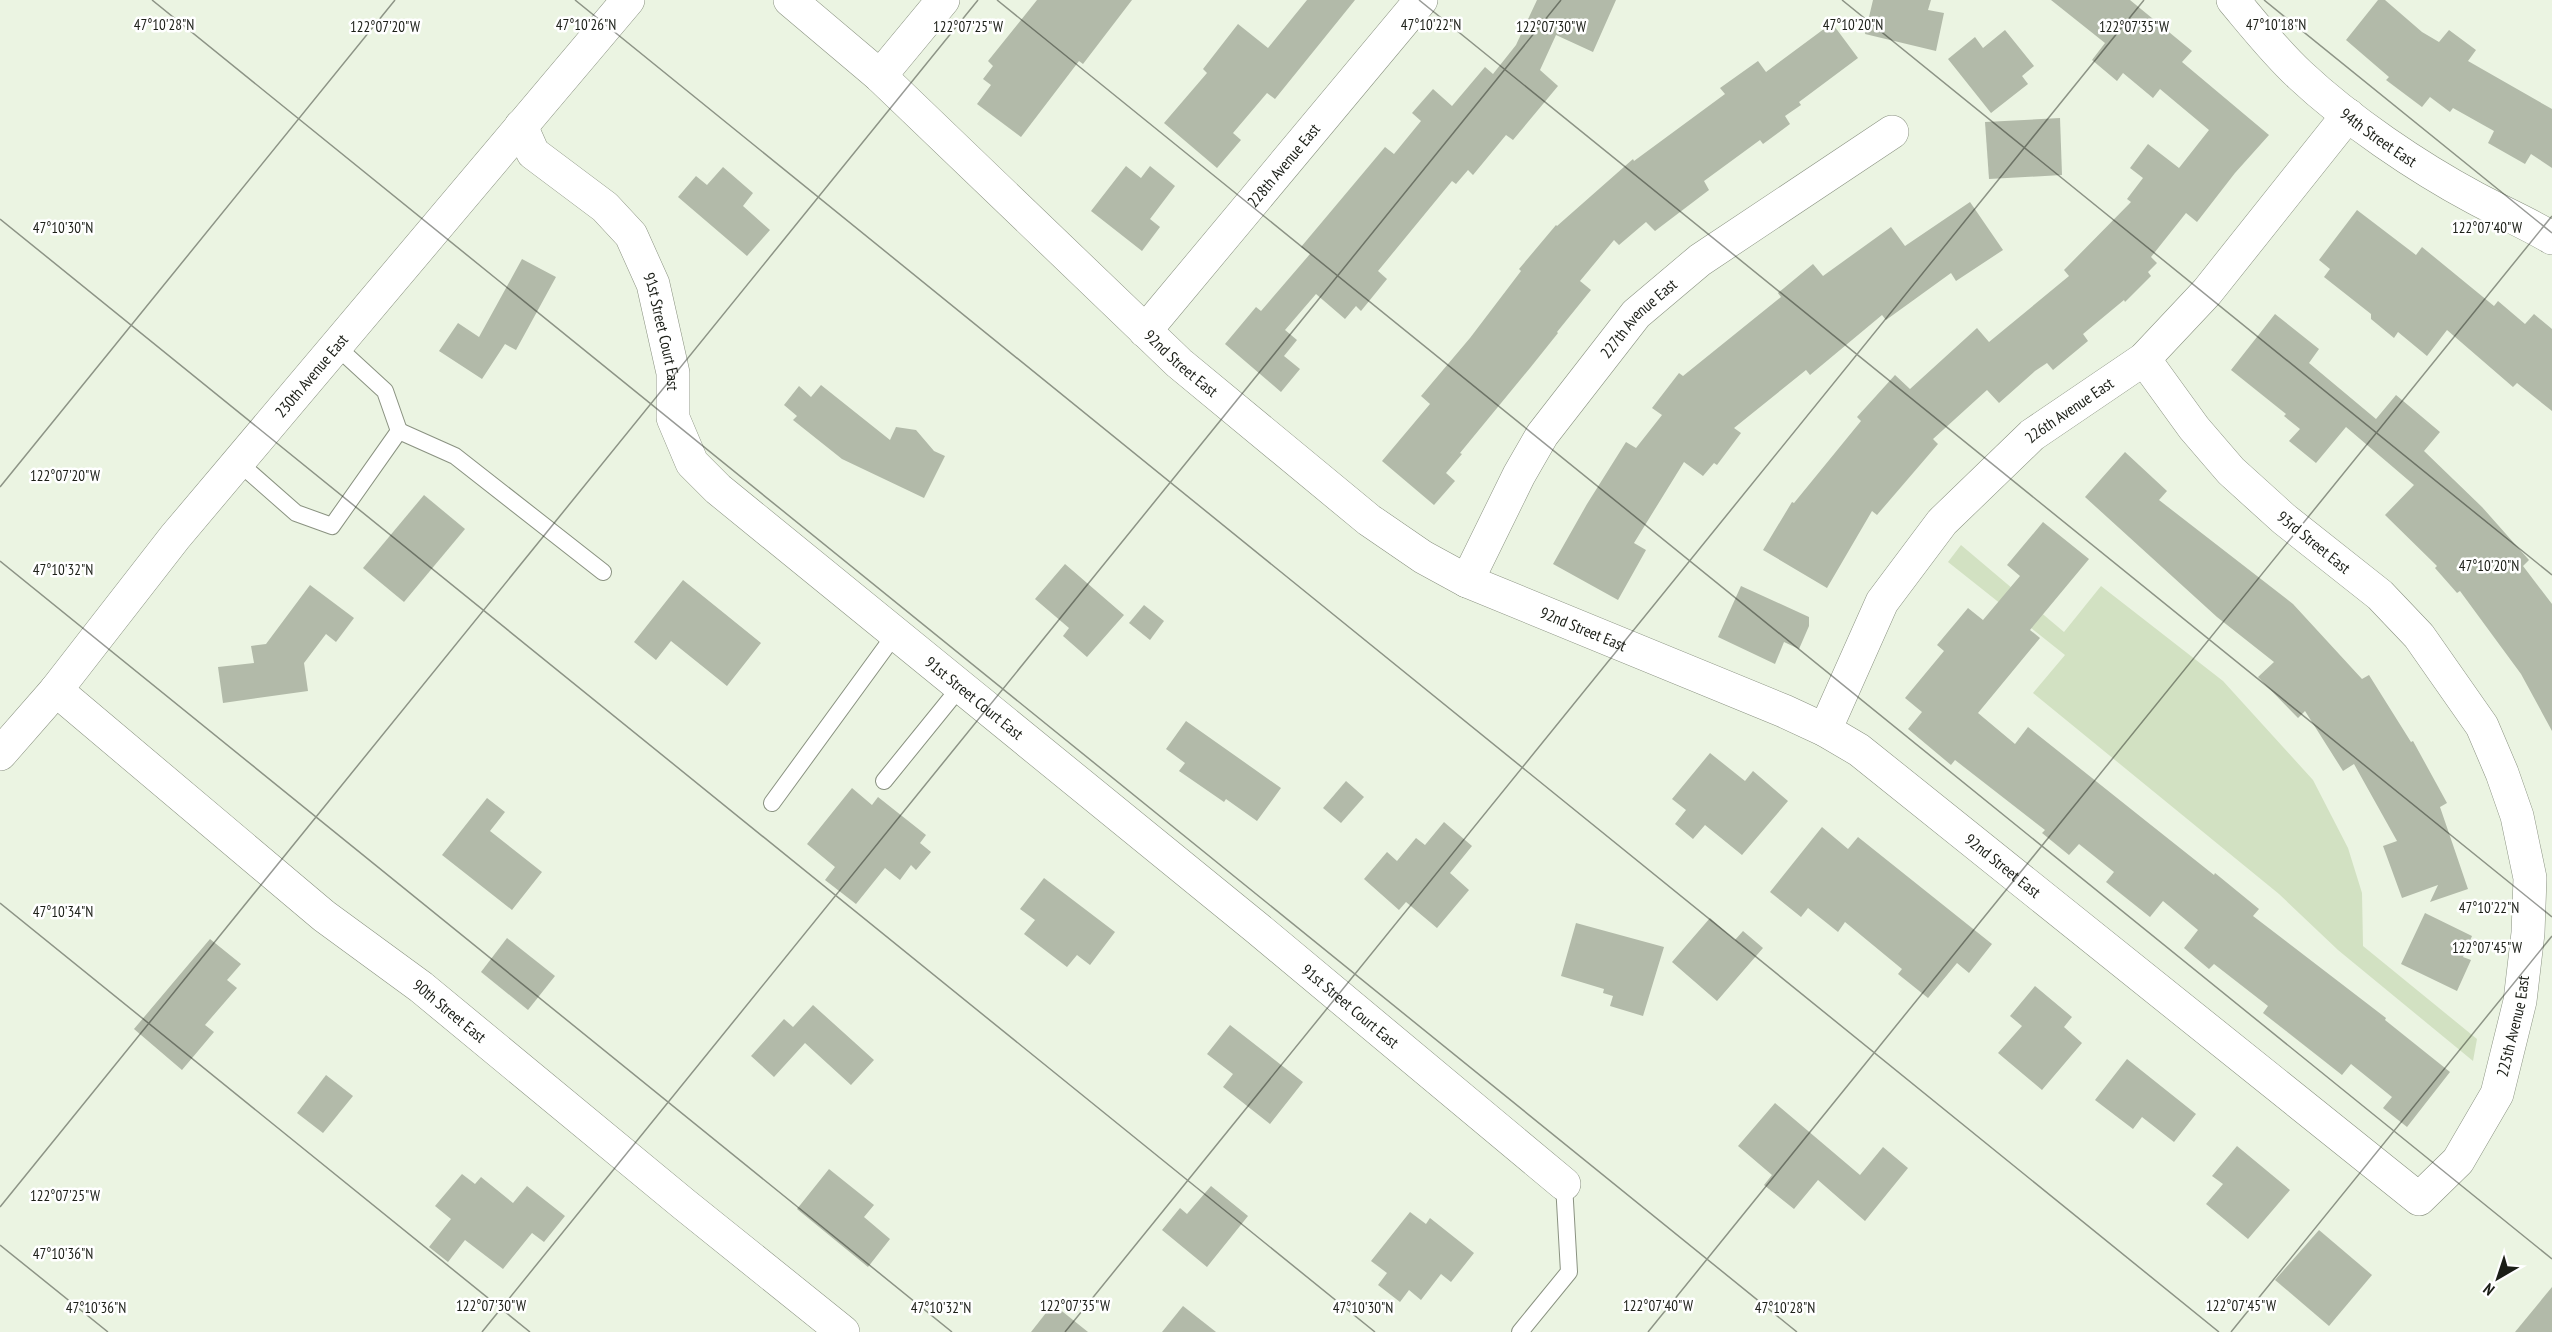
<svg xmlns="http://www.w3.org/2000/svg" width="2552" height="1332" viewBox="0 0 2552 1332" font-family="'PT Sans Narrow',sans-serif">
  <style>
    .green { fill: #d2e1c2 }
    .building { fill: #b2baa9 }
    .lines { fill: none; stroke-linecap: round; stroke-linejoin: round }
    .lane-casing { stroke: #8a9281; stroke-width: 18 }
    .street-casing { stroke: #8a9281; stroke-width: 34 }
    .lane { stroke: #fff; stroke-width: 16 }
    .street { stroke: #fff; stroke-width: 33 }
    .ticks { fill: none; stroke: #1b1e17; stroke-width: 1.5; stroke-opacity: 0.45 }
    .labels { text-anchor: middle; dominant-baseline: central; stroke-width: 5; stroke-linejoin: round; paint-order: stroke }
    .street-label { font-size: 16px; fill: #1b1e17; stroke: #fff }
    .ticks-label { font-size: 15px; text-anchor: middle; fill: #1b1e17; stroke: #fff; stroke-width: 5; stroke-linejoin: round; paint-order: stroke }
  </style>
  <rect width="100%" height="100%" fill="#ebf4e2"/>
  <path class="green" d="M1961,545L2064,632L2101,586L2223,681L2313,780L2348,848L2362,893L2363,946L2477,1039L2473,1061L2338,950L2279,894L2033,693L2065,655L1948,562Z"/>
  <g class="building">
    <path d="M1037,0H1132L1083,64L1079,61L1021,137L977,104L991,85L983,79L993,66L988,61Z"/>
    <path d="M1307,0H1355L1275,99L1267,93L1233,133L1241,140L1217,168L1164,123L1207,73L1203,69L1238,24L1268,48Z"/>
    <path d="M1537,0H1616L1593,52L1556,35L1540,70L1558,86L1513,140L1506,135L1473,175L1468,170L1456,184L1452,181L1378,271L1387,279L1361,311L1356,306L1345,319L1316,294L1285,330L1297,340L1284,356L1300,369L1281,392L1225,344L1256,307L1261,311L1310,254L1301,247L1385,147L1394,154L1421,121L1412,113L1433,89L1452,106L1485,67L1493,74L1516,45Z"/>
    <path d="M1873,0H1931L1928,10L1944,13L1936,51L1865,34Z"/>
    <path d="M2051,0H2130L2192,51L2182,62L2269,135L2235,173L2197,222L2186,213L2151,257L2157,263L2148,272L2151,276L2125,302L2124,300L2083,334L2088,341L2053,370L2047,363L2035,371L1999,403L1987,390L1933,439L1938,444L1877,515L1872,511L1827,588L1763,550L1792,502L1794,503L1861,421L1857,417L1895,375L1910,389L1977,328L1989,342L2069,276L2064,270L2131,202L2127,199L2143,178L2130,168L2148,144L2179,168L2209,130L2160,89L2153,98L2123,73L2117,81L2092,60L2105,43Z"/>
    <path d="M2378,0H2385L2422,32L2439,42L2449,30L2476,50L2468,61L2552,109V168L2531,154L2525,164L2488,143L2494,131L2453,108L2450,112L2430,97L2422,107L2386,80L2389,77L2346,40Z"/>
    <path d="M1832,23L1858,58L1799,102L1801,105L1785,116L1790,124L1763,144L1760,140L1704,181L1709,190L1655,231L1646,222L1619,245L1614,240L1580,281L1591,290L1557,332L1558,333L1530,368L1460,453L1462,454L1446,473L1455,481L1434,505L1382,461L1430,404L1421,396L1470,338L1521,271L1519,269L1556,225L1557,226L1633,159L1634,161L1725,94L1720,88L1758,61L1766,72Z"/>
    <path d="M2005,30L2034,66L2022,76L2028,84L1991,113L1948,59L1975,37L1983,48Z"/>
    <path d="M2060,118L2062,175L1989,179L1985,122Z"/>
    <path d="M1126,166L1141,178L1150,166L1175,186L1150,219L1160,227L1142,251L1091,211Z"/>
    <path d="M723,167L753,193L743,206L770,230L747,256L678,197L696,176L707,185Z"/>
    <path d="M1970,202L2003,250L1956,281L1951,273L1886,320L1882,315L1810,375L1806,370L1734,428L1741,433L1717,465L1714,463L1703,476L1684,462L1634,543L1646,550L1618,600L1553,564L1587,504L1626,442L1636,448L1662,415L1652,408L1679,373L1683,376L1781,297L1778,293L1813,264L1823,276L1891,227L1905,246Z"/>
    <path d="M2357,210L2416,255L2422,247L2494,306L2498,301L2525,324L2534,314L2552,329V411L2517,383L2513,387L2447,330L2427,356L2398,332L2394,338L2371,319V314L2324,277L2330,269L2319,260Z"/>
    <path d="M522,259L556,277L516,350L505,344L482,379L439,351L458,323L479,337Z"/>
    <path d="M2275,314L2319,349L2309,363L2376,419L2396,395L2440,432L2424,451L2482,507L2529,560L2523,566L2552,604V731L2521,674L2460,591L2457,593L2435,568L2437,566L2385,515L2414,485L2346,427L2316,463L2289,441L2300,429L2284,416L2286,414L2231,370Z"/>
    <path d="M821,385L890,440L896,427L916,430L934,451L945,456L924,498L842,459L793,420L797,416L784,405L799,386L811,397Z"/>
    <path d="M2125,452L2167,491L2159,500L2293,604L2362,679L2369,675L2411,742L2413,741L2447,803L2440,807L2468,889L2430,902L2438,885L2402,898L2383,846L2397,841L2354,764L2343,771L2305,711L2298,718L2258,677L2274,662L2217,617L2085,497Z"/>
    <path d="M424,495L465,529L404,602L363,568Z"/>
    <path d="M2043,522L2089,559L2030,630L2040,638L1978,713L2015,744L2028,727L2151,825L2214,875L2215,873L2259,909L2253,916L2386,1018L2385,1020L2450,1072L2407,1127L2383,1108L2392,1097L2351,1064L2342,1075L2263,1013L2268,1006L2214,964L2209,969L2184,948L2198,930L2163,901L2150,917L2106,882L2114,872L2079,844L2069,855L2042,833L2045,830L1955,760L1951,765L1908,729L1922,712L1905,698L1944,651L1937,645L1968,608L1983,620L2020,576L2007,565Z"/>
    <path d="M1065,564L1124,615L1087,657L1063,636L1069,628L1035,599Z"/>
    <path d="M683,580L761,643L727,686L671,641L656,660L634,642Z"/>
    <path d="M310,585L354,618L336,642L326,634L304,663L308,691L223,703L218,667L254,663L251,646L266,644Z"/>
    <path d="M1741,586L1809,617V626L1799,649L1784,642L1775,664L1718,637Z"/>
    <path d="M1144,605L1164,621L1150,640L1129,623Z"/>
    <path d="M1186,721L1281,788L1257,821L1226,799L1224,802L1179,771L1185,763L1166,749Z"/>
    <path d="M1710,753L1745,781L1753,771L1788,801L1742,855L1705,825L1693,839L1675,824L1686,810L1672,799Z"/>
    <path d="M1346,781L1364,797L1341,823L1323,808Z"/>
    <path d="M852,788L872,805L878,797L926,835L920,843L931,852L916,870L911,865L900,880L885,868L856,904L825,880L835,867L807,844Z"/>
    <path d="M487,798L505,812L490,831L542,872L512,910L442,855Z"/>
    <path d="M1444,822L1472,846L1450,873L1469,890L1437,928L1406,902L1399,910L1364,879L1387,852L1397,861L1416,838L1425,845Z"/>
    <path d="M1822,827L1848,849L1858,837L1992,944L1969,973L1957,963L1928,998L1898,974L1902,969L1845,922L1838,932L1808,908L1801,917L1770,892Z"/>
    <path d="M1044,878L1115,932L1090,965L1077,955L1067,967L1024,934L1035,920L1020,909Z"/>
    <path d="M2425,913L2472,936L2463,957L2471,960L2457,991L2401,964Z"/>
    <path d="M1710,918L1735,940L1743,931L1763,948L1717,1001L1672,962Z"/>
    <path d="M1576,923L1664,947L1643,1016L1610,1006L1613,996L1603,993L1604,989L1561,976Z"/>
    <path d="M507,938L555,976L528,1010L481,972Z"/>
    <path d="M210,939L241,964L227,980L237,988L205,1025L214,1032L182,1070L134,1029Z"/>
    <path d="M2035,986L2072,1017L2064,1027L2082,1043L2042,1090L1998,1053L2022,1026L2010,1016Z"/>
    <path d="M813,1005L874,1060L851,1085L805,1043L774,1077L751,1056L784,1019L793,1027Z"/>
    <path d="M1230,1025L1303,1082L1270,1124L1223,1087L1233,1074L1207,1054Z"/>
    <path d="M2127,1059L2196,1114L2174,1142L2142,1117L2133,1129L2095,1100Z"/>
    <path d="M326,1075L353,1096L323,1133L297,1113Z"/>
    <path d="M1775,1103L1860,1175L1883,1147L1908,1168L1865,1221L1818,1180L1794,1209L1764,1185L1772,1175L1738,1146Z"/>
    <path d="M2237,1146L2290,1190L2248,1239L2206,1204L2223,1184L2212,1176Z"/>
    <path d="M829,1169L874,1205L864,1217L890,1239L868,1267L797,1209Z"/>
    <path d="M462,1174L475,1184L481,1177L513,1203L527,1186L565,1216L544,1242L532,1233L503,1269L465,1240L448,1262L429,1247L451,1219L435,1206Z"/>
    <path d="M1211,1186L1248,1216L1207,1267L1162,1230L1180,1208L1187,1214Z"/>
    <path d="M1410,1212L1426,1224L1430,1218L1474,1253L1451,1282L1441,1274L1421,1300L1409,1290L1400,1302L1378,1285L1387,1273L1371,1261Z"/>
    <path d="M2319,1230L2372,1275L2329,1326L2275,1280Z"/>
    <path d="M2552,1287V1332H2515Z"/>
    <path d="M1053,1304L1088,1332H1031Z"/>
    <path d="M1183,1306L1216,1332H1162Z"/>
  </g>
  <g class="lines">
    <defs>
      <g id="lane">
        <path d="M399,431L455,456L603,572"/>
        <path d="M238,462L296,513L332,526L399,431L385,391L336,346"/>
        <path d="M884,781L961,686"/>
        <path d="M772,803L896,633"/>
        <path d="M1520,1332L1569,1272L1564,1184"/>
      </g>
      <g id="street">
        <path id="s1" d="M790,0L880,76L1179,363L1369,520L1423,557L1467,581L1784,711L1825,730L1859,750L2419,1199L2458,1161L2497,1094L2520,1001L2528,933L2530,878L2517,816L2502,773L2482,726L2419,636L2380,595L2284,519L2231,471L2194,428L2144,359"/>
        <path id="s2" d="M2233,0C2254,25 2276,53 2300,75C2348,120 2417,167 2475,198C2501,212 2527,223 2552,238"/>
        <path d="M880,76L943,0"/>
        <path id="s3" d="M521,126L533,153L605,207L631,235L653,284L673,373V418L692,463L718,489L1257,928L1564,1184"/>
        <path id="s4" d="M1145,331L1421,0"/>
        <path id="s5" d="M1467,581L1519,475L1542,435L1636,314L1700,260L1892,132"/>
        <path id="s6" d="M56,690L324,916L421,987L685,1205L843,1332"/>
        <path id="s7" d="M1825,730L1882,602L1942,522L2032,435L2144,359L2207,292L2348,115"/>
        <path id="s8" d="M0,754L56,690L175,537L628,0"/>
      </g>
    </defs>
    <use href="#lane" class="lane-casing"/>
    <use href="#street" class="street-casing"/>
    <use href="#lane" class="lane"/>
    <use href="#street" class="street"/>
  </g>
  <path class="ticks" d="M152,0L1797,1332M575,0L2219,1332M997,0L2552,1259M1419,0L2552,917M1842,0L2552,575M2264,0L2552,233M0,219L1375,1332M0,487L395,0M0,561L952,1332M0,903L530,1332M0,1207L978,0M0,1245L108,1332M482,1332L1561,0M1065,1332L2144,0M1648,1332L2552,216M2231,1332L2552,936"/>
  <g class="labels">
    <g class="street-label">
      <text stroke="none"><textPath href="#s2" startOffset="201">94th Street East</textPath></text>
      <text stroke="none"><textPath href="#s4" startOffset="216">228th Avenue East</textPath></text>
      <text stroke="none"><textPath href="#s5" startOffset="316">227th Avenue East</textPath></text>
      <text stroke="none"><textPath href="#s3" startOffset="260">91st Street Court East</textPath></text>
      <text stroke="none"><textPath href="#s1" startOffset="534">92nd Street East</textPath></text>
      <text stroke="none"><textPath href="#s8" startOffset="490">230th Avenue East</textPath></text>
      <text stroke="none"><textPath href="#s7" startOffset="410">226th Avenue East</textPath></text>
      <text transform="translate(2314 542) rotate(39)">93rd Street East</text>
      <text stroke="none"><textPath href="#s1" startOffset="1020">92nd Street East</textPath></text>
      <text stroke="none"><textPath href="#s3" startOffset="764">91st Street Court East</textPath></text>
      <text stroke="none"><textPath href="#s1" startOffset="1506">92nd Street East</textPath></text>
      <text stroke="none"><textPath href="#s3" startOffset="1250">91st Street Court East</textPath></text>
      <text stroke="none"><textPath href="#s6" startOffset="508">90th Street East</textPath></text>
      <text stroke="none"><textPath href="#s1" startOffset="2241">225th Avenue East</textPath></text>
    </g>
  </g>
  <g class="ticks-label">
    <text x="164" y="30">47°10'28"N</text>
    <text x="586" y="30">47°10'26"N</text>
    <text x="1431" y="30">47°10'22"N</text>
    <text x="1853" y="30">47°10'20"N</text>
    <text x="2276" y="30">47°10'18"N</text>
    <text x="385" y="32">122°07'20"W</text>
    <text x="968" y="32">122°07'25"W</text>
    <text x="1551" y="32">122°07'30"W</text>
    <text x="2134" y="32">122°07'35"W</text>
    <text x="2487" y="233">122°07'40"W</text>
    <text x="63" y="233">47°10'30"N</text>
    <text x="65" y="481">122°07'20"W</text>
    <text x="2489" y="571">47°10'20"N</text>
    <text x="63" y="575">47°10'32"N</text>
    <text x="2489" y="913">47°10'22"N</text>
    <text x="63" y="917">47°10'34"N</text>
    <text x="2487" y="953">122°07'45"W</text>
    <text x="65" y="1201">122°07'25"W</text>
    <text x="63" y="1259">47°10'36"N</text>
    <text x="491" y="1311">122°07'30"W</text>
    <text x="1075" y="1311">122°07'35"W</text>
    <text x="1658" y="1311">122°07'40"W</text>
    <text x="2241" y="1311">122°07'45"W</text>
    <text x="96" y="1313">47°10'36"N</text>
    <text x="941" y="1313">47°10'32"N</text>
    <text x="1363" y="1313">47°10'30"N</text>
    <text x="1785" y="1313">47°10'28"N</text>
  </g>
  <g transform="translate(2498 1278) rotate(219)" stroke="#ffffff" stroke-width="4.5" paint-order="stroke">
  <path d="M0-4.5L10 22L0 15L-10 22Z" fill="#1b1e17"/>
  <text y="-9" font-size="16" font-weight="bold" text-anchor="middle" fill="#1b1e17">N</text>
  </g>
</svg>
